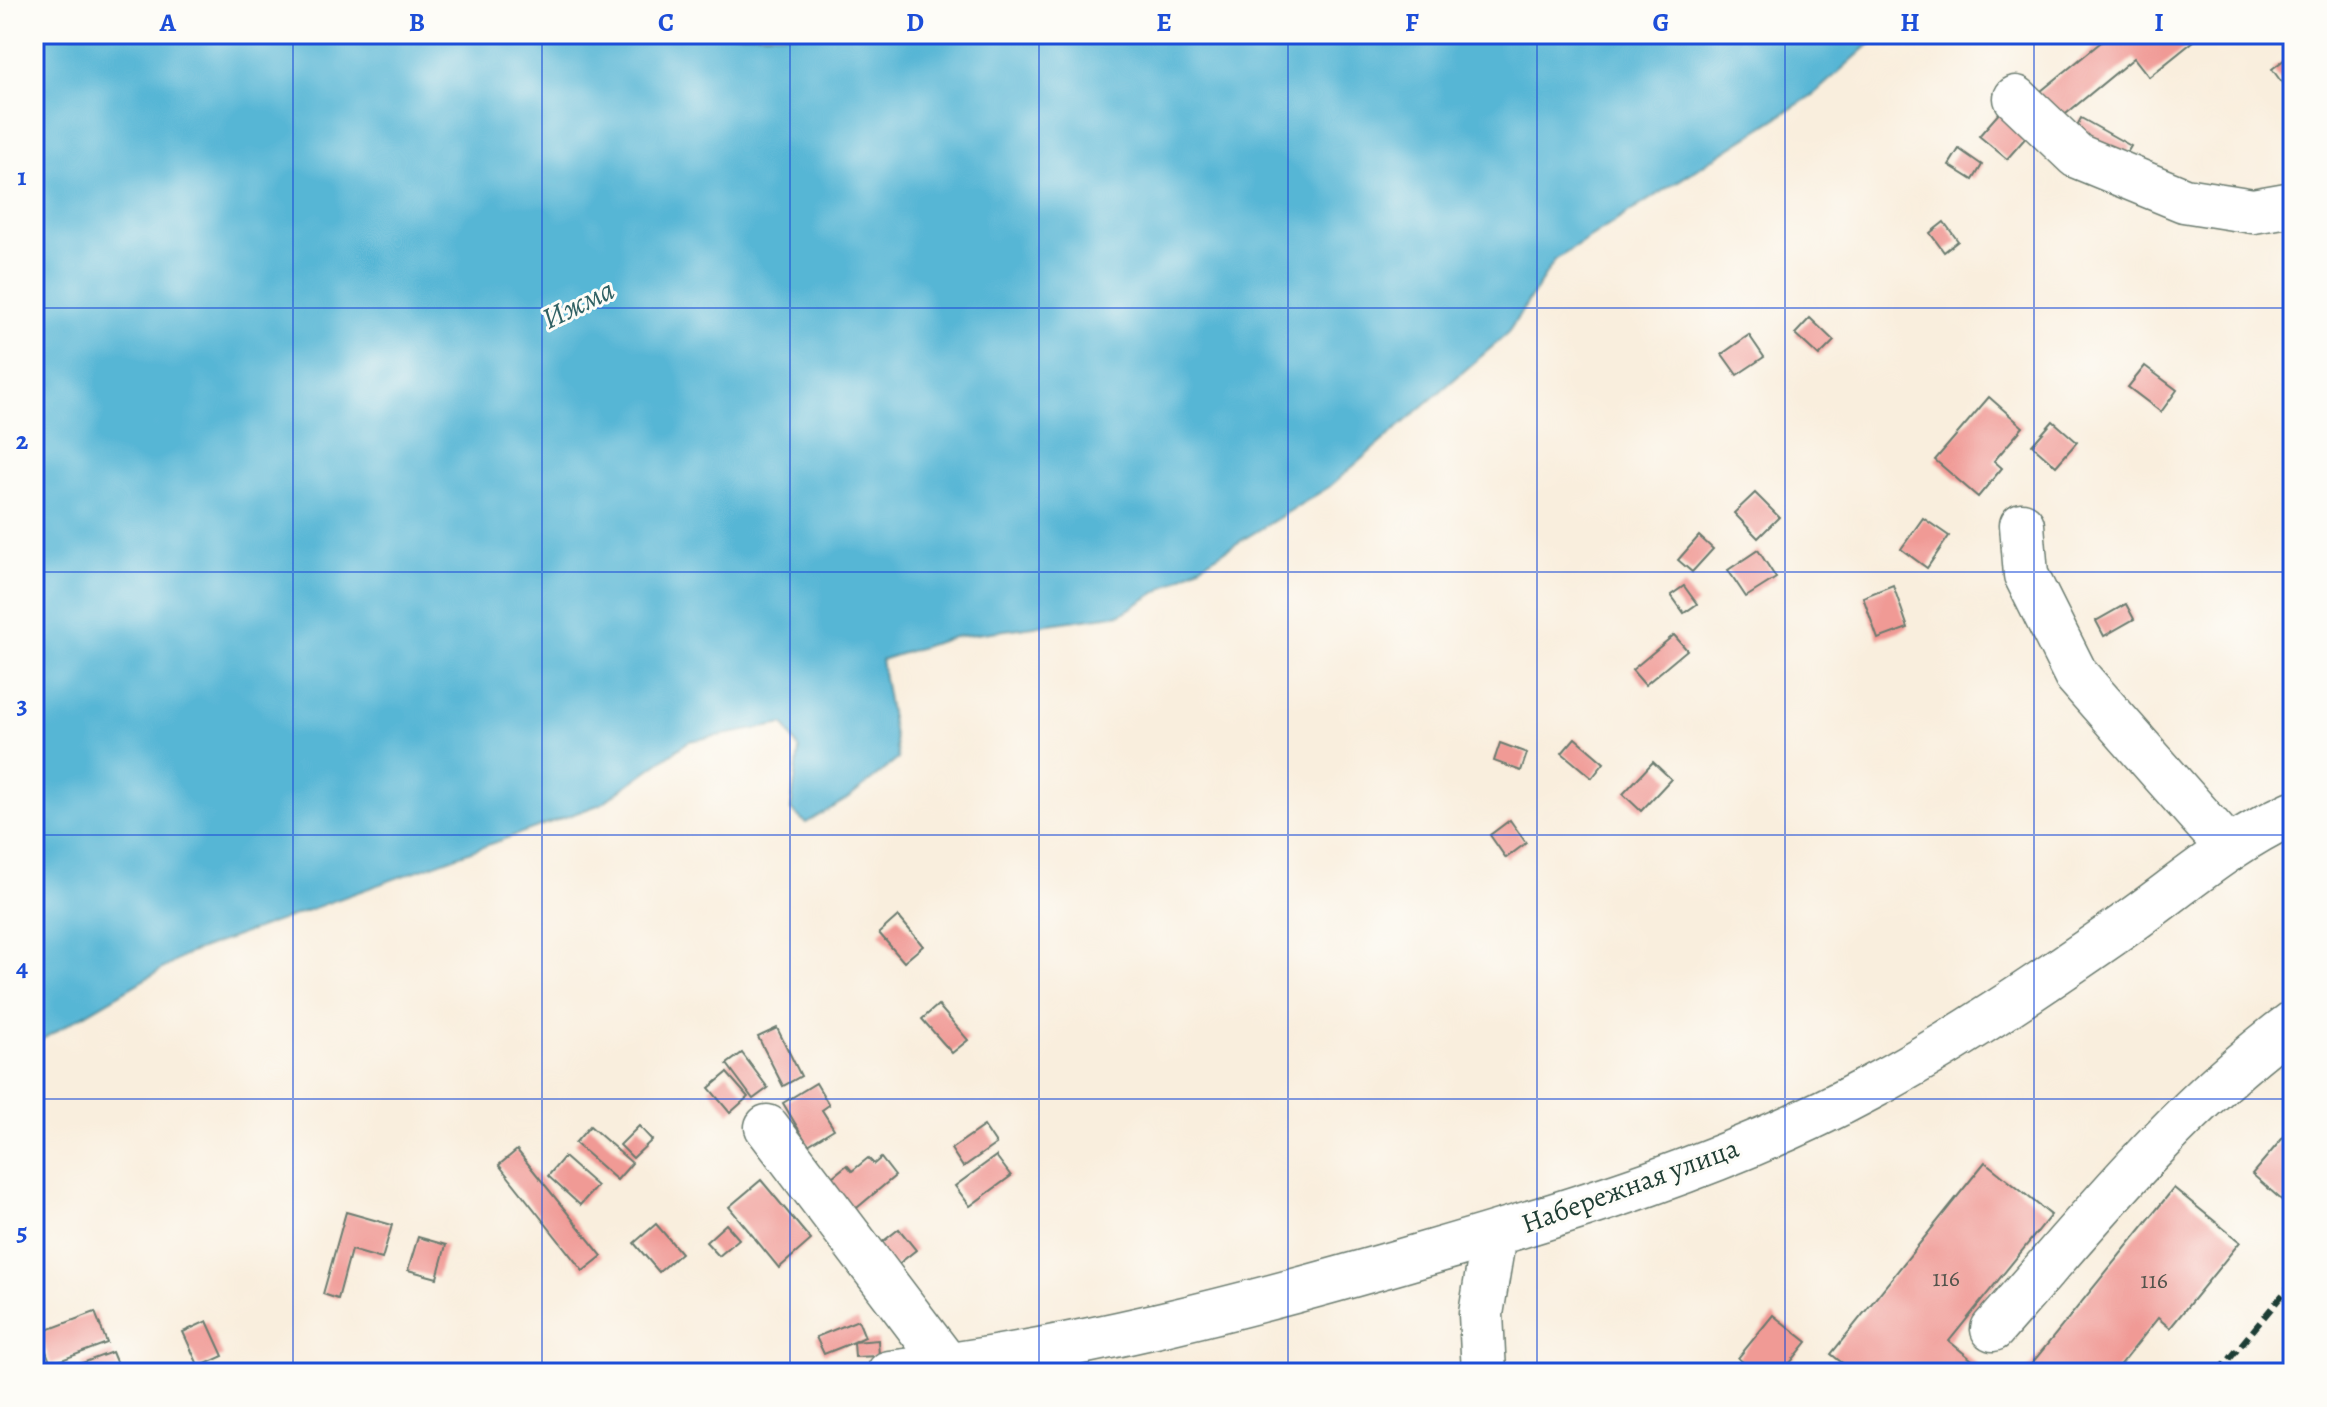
<svg xmlns="http://www.w3.org/2000/svg" width="2327" height="1407" viewBox="0 0 2327 1407" font-family="Alegreya,serif">
  <style>
    .water { fill: #57b6d5; stroke: #3b7a84; stroke-width: 2 }
    .building { fill: #f09a95 }
    .lines { fill: none; stroke-linecap: round; stroke-linejoin: round }
    .minor-casing { stroke: #6b7b6f; stroke-width: 47 }
    .minor { stroke: #fff; stroke-width: 44 }
    .rail { stroke: #1f3d34; stroke-width: 6; stroke-dasharray: 12 6; stroke-linecap: butt }
    .grid { fill: none; stroke: #1d4ed8; stroke-width: 2; stroke-opacity: 0.55 }
    .labels { text-anchor: middle; dominant-baseline: central; stroke-width: 6; stroke-linejoin: round; paint-order: stroke }
    .number-label { font-size: 24px; fill: #53544c }
    .street-label { font-size: 28px; fill: #1f3d34; stroke: #fdfcf7 }
    .water-label { font-size: 30px; font-style: italic; fill: #306164; stroke: #fdfcf7 }
    .neatline { fill: none; stroke: #1d4ed8; stroke-width: 3 }
    .grid-label { font-size: 26px; text-anchor: middle; font-weight: bold; fill: #1d4ed8 }
  </style>
  <rect width="100%" height="100%" fill="#fdfcf7"/>
  <filter id="ink" filterUnits="userSpaceOnUse"><feTurbulence type="fractalNoise" baseFrequency=".0125" numOctaves="2"/><feDisplacementMap in="SourceGraphic" scale="16" xChannelSelector="R" yChannelSelector="G"/><feConvolveMatrix kernelMatrix="1 2 1 2 8 2 1 2 1" color-interpolation-filters="sRGB"/></filter>
  <filter id="wash" filterUnits="userSpaceOnUse"><feTurbulence type="fractalNoise" baseFrequency=".006" numOctaves="4" result="noise"/><feDisplacementMap in="SourceGraphic" scale="32" xChannelSelector="R" yChannelSelector="G"/><feGaussianBlur stdDeviation="1.8" result="paint"/><feColorMatrix in="noise" values="0 0 0 0 0 0 0 0 0 0 0 0 0 0 0 0 0 1.4 0 .05"/><feComposite in="paint" operator="in"/></filter>
  <g filter="url(#wash)">
    <rect width="100%" height="100%" fill="#f9eedd"/>
    <path class="water" d="M39,34H1881L1814,94L1555,260L1507,334L1329,487L1121,614L954,637L881,660L898,759L849,798L806,823L791,810L799,750L784,724L689,741L601,804L190,953L34,1044V38Z"/>
    <g id="blocks">
      <g class="building">
        <path d="M2111,34H2190L2195,40L2149,77L2134,58L2056,122L2035,96Z"/>
        <path d="M2293,53V88L2288,91L2272,69Z"/>
        <path d="M2001,111L2028,135L2007,159L1979,136Z"/>
        <path d="M2081,118L2131,146L2121,163L2072,135Z"/>
        <path d="M1959,149L1982,165L1973,180L1949,165Z"/>
        <path d="M1944,222L1958,241L1944,252L1930,233Z"/>
        <path d="M1810,318L1834,341L1819,356L1795,334Z"/>
        <path d="M1749,335L1764,357L1737,375L1722,354Z"/>
        <path d="M2145,366L2177,390L2161,412L2128,387Z"/>
        <path d="M1989,397L2023,427L1994,461L2002,468L1978,497L1935,460Z"/>
        <path d="M2053,421L2077,442L2056,466L2032,445Z"/>
        <path d="M1755,493L1779,517L1758,538L1734,513Z"/>
        <path d="M1923,518L1949,536L1927,568L1901,549Z"/>
        <path d="M1699,536L1713,549L1692,572L1678,560Z"/>
        <path d="M1758,550L1776,578L1746,597L1728,570Z"/>
        <path d="M1893,585L1908,628L1878,639L1863,597Z"/>
        <path d="M1684,586L1697,604L1684,613L1671,595Z"/>
        <path d="M2126,604L2134,619L2104,636L2096,621Z"/>
        <path d="M1674,635L1687,650L1645,685L1632,670Z"/>
        <path d="M1575,738L1604,763L1592,778L1562,753Z"/>
        <path d="M1500,743L1527,753L1521,771L1494,761Z"/>
        <path d="M1653,762L1671,779L1641,811L1623,794Z"/>
        <path d="M1510,820L1526,843L1506,858L1490,835Z"/>
        <path d="M898,916L923,946L904,962L879,933Z"/>
        <path d="M938,1005L968,1040L952,1053L922,1019Z"/>
        <path d="M777,1028L801,1076L783,1086L758,1037Z"/>
        <path d="M742,1053L768,1088L753,1099L727,1064Z"/>
        <path d="M727,1073L748,1097L730,1113L709,1088Z"/>
        <path d="M816,1083L829,1105L822,1110L834,1129L808,1145L783,1103Z"/>
        <path d="M590,1126L632,1163L617,1180L575,1143Z"/>
        <path d="M639,1126L652,1140L633,1158L620,1145Z"/>
        <path d="M984,1126L996,1144L963,1167L951,1149Z"/>
        <path d="M2293,1126V1210L2252,1174Z"/>
        <path d="M517,1150L602,1256L583,1271L499,1165Z"/>
        <path d="M996,1156L1011,1176L970,1206L955,1186Z"/>
        <path d="M564,1157L597,1186L580,1205L548,1176Z"/>
        <path d="M868,1158L874,1164L881,1158L895,1176L852,1212L827,1181L847,1165L852,1171Z"/>
        <path d="M1985,1162L2051,1215L1949,1341L1988,1373H1855L1831,1354Z"/>
        <path d="M761,1180L811,1240L779,1268L729,1207Z"/>
        <path d="M2174,1188L2240,1242L2170,1328L2158,1318L2114,1373H2024Z"/>
        <path d="M346,1212L392,1225L382,1259L351,1250L338,1299L323,1294Z"/>
        <path d="M656,1224L681,1253L659,1272L634,1243Z"/>
        <path d="M726,1224L739,1239L719,1256L706,1242Z"/>
        <path d="M899,1229L916,1250L892,1269L876,1247Z"/>
        <path d="M418,1237L446,1245L437,1278L408,1270Z"/>
        <path d="M95,1312L107,1343L51,1364L39,1333Z"/>
        <path d="M1773,1315L1807,1342L1782,1373H1756L1738,1358Z"/>
        <path d="M858,1320L865,1337L854,1342L878,1340L879,1356L855,1357L854,1342L824,1354L816,1337Z"/>
        <path d="M207,1321L223,1356L199,1367L183,1332Z"/>
        <path d="M112,1352L119,1369L85,1373L82,1363Z"/>
        <path d="M1633,1364L1640,1373H1621Z"/>
      </g>
    </g>
  </g>
  <g filter="url(#ink)">
    <use href="#blocks" fill-opacity="0" stroke="#6b7b6f" stroke-width="2"/>
    <g class="lines">
      <defs>
        <g id="minor">
          <path d="M2016,98L2077,156L2184,200L2253,211L2293,204"/>
          <path d="M2022,525L2026,575L2076,675L2229,849"/>
          <path d="M767,1127L948,1366"/>
          <path d="M1993,1329C2088,1221 2177,1109 2293,1023"/>
          <path d="M889,1373C1070,1352 1248,1306 1422,1255C1571,1212 1731,1163 1868,1089C1956,1042 2039,985 2121,928C2177,889 2230,841 2293,813"/>
          <path d="M1484,1373L1481,1314L1494,1235"/>
        </g>
      </defs>
      <use href="#minor" class="minor-casing"/>
      <use href="#minor" class="minor"/>
      <path class="rail" d="M2218,1373L2293,1282"/>
    </g>
  </g>
  <path class="grid" d="M293,34V1373M542,34V1373M790,34V1373M1039,34V1373M1288,34V1373M1537,34V1373M1785,34V1373M2034,34V1373M34,308H2293M34,572H2293M34,835H2293M34,1099H2293"/>
  <g class="labels">
    <g class="number-label">
      <text x="1946" y="1278">116</text>
      <text x="2154" y="1280">116</text>
    </g>
    <g class="street-label">
      <text transform="translate(1630 1186) rotate(-20)">Набережная улица</text>
    </g>
    <g class="water-label">
      <text transform="translate(578 304) rotate(-26)">Ижма</text>
    </g>
  </g>
  <rect width="2327" height="1407" fill="none" stroke="#fdfcf7" stroke-width="88"/>
  <rect x="44" y="44" width="2239" height="1319" class="neatline"/>
  <g class="grid-label">
    <text x="168" y="31">A</text>
    <text x="417" y="31">B</text>
    <text x="666" y="31">C</text>
    <text x="915" y="31">D</text>
    <text x="1164" y="31">E</text>
    <text x="1412" y="31">F</text>
    <text x="1661" y="31">G</text>
    <text x="1910" y="31">H</text>
    <text x="2159" y="31">I</text>
    <text x="22" y="185">1</text>
    <text x="22" y="449">2</text>
    <text x="22" y="713">3</text>
    <text x="22" y="976">4</text>
    <text x="22" y="1240">5</text>
  </g>
</svg>
